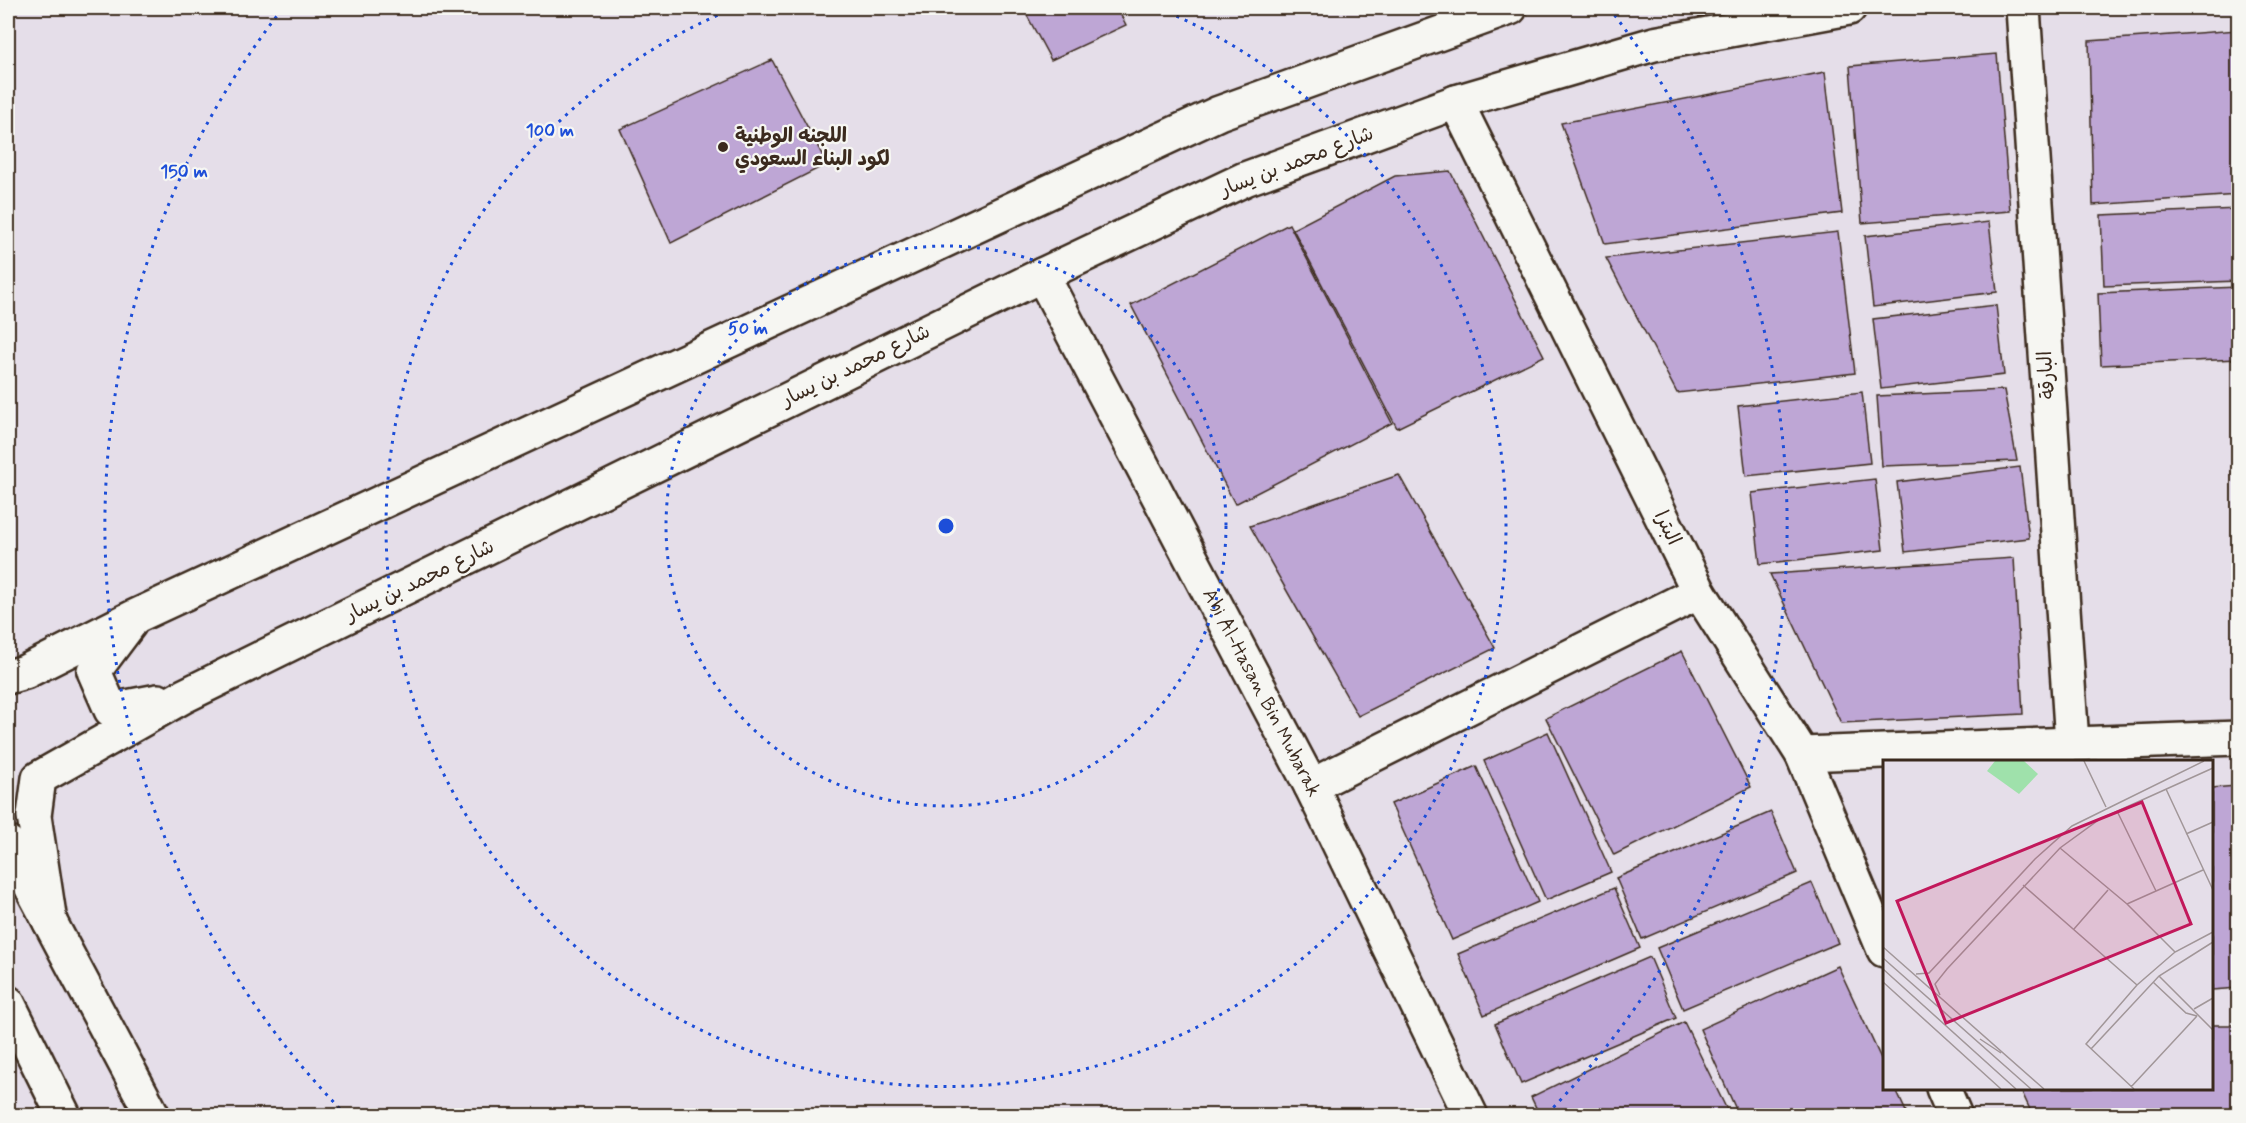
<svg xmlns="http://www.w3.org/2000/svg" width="2246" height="1123" viewBox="0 0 2246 1123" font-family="Mynerve,'Playpen Sans Arabic',sans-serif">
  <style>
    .building { fill: #bea6d5; stroke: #3b2a1e; stroke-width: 1.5 }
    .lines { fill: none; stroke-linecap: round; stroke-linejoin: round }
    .street-casing { stroke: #3b2a1e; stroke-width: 38 }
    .secondary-casing { stroke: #3b2a1e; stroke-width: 38 }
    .primary-casing { stroke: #3b2a1e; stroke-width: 38 }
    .street { stroke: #f6f6f2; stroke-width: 33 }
    .secondary { stroke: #f6f6f2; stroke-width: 33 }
    .primary { stroke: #f6f6f2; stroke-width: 33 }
    .ring { fill: none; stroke: #1d4ed8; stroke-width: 3; stroke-dasharray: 3 6 }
    .poi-dot { fill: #3b2a1e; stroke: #f6f6f2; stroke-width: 2 }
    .labels { text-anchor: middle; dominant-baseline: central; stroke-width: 4.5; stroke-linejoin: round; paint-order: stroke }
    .poi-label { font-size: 20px; font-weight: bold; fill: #3b2a1e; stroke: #f6f6f2; text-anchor: start }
    .street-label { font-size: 20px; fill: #3b2a1e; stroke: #f6f6f2 }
    .inset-road { fill: none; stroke: #a19698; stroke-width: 1.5 }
    .view { fill: #c2185b; fill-opacity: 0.15; stroke: #c2185b; stroke-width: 3 }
    .inset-edge { fill: none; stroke: #3b2a1e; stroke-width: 3 }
    .centre { fill: #1d4ed8; stroke: #f6f6f2; stroke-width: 3 }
    .ring-label { font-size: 18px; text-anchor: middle; font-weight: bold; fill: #1d4ed8; stroke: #f6f6f2; stroke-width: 4.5; stroke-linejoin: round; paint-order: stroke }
  </style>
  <rect width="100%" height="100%" fill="#e5dee9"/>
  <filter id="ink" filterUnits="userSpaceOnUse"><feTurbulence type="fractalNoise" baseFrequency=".0167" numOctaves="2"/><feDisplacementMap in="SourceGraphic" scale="12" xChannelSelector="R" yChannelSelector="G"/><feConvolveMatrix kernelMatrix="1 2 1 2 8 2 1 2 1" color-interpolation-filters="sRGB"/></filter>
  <g filter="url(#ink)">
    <g class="building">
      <path d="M1023,8H1117L1126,25L1051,60Z"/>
      <path d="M2238,30V195L2093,205L2089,41Z"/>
      <path d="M1997,54L2010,211L1862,223L1850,66Z"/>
      <path d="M772,60L827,164L671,243L620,129Z"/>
      <path d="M1825,72L1842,213L1605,244L1561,123Z"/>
      <path d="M1450,171L1544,356L1397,428L1293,229L1395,176Z"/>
      <path d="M2238,209V281L2104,286L2101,215Z"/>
      <path d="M1989,222L1997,292L1873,307L1865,236Z"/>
      <path d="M1289,224L1392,423L1235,504L1131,305Z"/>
      <path d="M1838,232L1855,373L1677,393L1606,258Z"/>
      <path d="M2238,287V359L2101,365L2098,293Z"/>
      <path d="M1996,305L2004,375L1881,389L1873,319Z"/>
      <path d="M2004,390L2017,461L1882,466L1877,396Z"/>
      <path d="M1862,392L1870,463L1746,476L1738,406Z"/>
      <path d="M2020,467L2029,538L1905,552L1897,482Z"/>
      <path d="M1399,475L1495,648L1358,716L1250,526Z"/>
      <path d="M1875,479L1883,550L1760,564L1752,493Z"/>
      <path d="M2014,558L2023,714L1841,723L1770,574Z"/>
      <path d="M1682,651L1751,787L1614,855L1546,718Z"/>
      <path d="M1548,732L1611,872L1546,900L1484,761Z"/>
      <path d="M1476,766L1538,902L1452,940L1391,804Z"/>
      <path d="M2237,786L2238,803V988L2212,990V788Z"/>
      <path d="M1771,812L1797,873L1642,939L1616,878Z"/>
      <path d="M1812,883L1838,943L1683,1009L1657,948Z"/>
      <path d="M1614,888L1640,948L1484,1015L1458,954Z"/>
      <path d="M1650,957L1676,1018L1521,1084L1495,1024Z"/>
      <path d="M1838,966L1884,1065V1088H1895L1908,1116H1739L1700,1029Z"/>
      <path d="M1684,1022L1730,1116H1540L1531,1097Z"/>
      <path d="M2212,1025H2238V1116H2033L2020,1088H2212Z"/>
    </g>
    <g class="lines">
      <defs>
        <g id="street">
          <path d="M2023,8L2072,743"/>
          <path d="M1456,102L1699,592L1802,754L1884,950"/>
          <path id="s1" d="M1042,275L1311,786L1471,1116"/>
          <path d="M1802,754L2238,738"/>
          <path d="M1311,786L1699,592"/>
          <path d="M1943,1088L1955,1116"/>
        </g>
        <g id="secondary">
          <path d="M130,623L94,671L111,710L158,701"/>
          <path d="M8,677L25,672L134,617L1219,113L1510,8"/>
          <path d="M8,843L153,1116"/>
          <path d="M50,922L34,816L39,778L184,696L1042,275L1245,179L1456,102L1654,44L1849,8"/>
        </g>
        <path id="primary" d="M8,1003L64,1116"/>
      </defs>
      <use href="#street" class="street-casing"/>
      <use href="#secondary" class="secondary-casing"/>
      <use href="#primary" class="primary-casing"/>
      <use href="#street" class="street"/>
      <use href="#secondary" class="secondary"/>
      <use href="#primary" class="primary"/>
    </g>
  </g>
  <g class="ring">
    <circle cx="946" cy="526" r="280"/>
    <path d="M1160 9A560 560 0 1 1 732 9"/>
    <path d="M346 1115A841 841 0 0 1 283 8M1609 8A841 841 0 0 1 1546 1115"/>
  </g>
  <circle class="poi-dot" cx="723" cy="147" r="6"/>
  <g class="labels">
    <g class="poi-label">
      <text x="735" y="136">اللجنه الوطنية<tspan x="735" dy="23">لكود البناء السعودي</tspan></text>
    </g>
    <g class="street-label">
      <text transform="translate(1297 162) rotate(-21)">شارع محمد بن يسار</text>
      <text transform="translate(856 366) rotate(-26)">شارع محمد بن يسار</text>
      <text transform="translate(2047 375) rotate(-94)">البارقة</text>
      <text transform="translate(1667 528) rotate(64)">البترا</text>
      <text transform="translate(420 581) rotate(-26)">شارع محمد بن يسار</text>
      <text stroke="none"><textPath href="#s1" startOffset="472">Abi Al-Hasan Bin Mubarak</textPath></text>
    </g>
  </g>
  <g transform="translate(1883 760)">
    <rect width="330" height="330" fill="#e5dee9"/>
    <path d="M112,1H141L155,14L136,34L104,11Z" fill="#9fe1ab"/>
    <path class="inset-road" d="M201,1L223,47M283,29L330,130M234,51L273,131M303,74L330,62M177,88L244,144L292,192M140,125L254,225M244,144L320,110M191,169L225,130M0,187L161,329M0,198L148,329M0,209L133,329M33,214L46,213L152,99L189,66L321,1M276,216L330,270M0,222L118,329M270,222L303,253L314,256M57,235L52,224L64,209L177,88L217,59L330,8M311,249L330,238M97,279L118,293M208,289L276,216L330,182M248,327L314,256M251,329L203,284L254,225L292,192L330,172"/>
    <path class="view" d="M259,42L308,164L63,263L14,141Z"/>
    <rect width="330" height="330" class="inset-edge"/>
  </g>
  <circle cx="946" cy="526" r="9" class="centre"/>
  <g class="ring-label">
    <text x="550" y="136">100 m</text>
    <text x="184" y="177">150 m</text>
    <text x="748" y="334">50 m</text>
  </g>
  <rect width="2246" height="1123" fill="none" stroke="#f6f6f2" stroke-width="30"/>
  <rect x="15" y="15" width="2216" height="1093" fill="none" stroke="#3b2a1e" stroke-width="2" filter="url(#ink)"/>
</svg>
